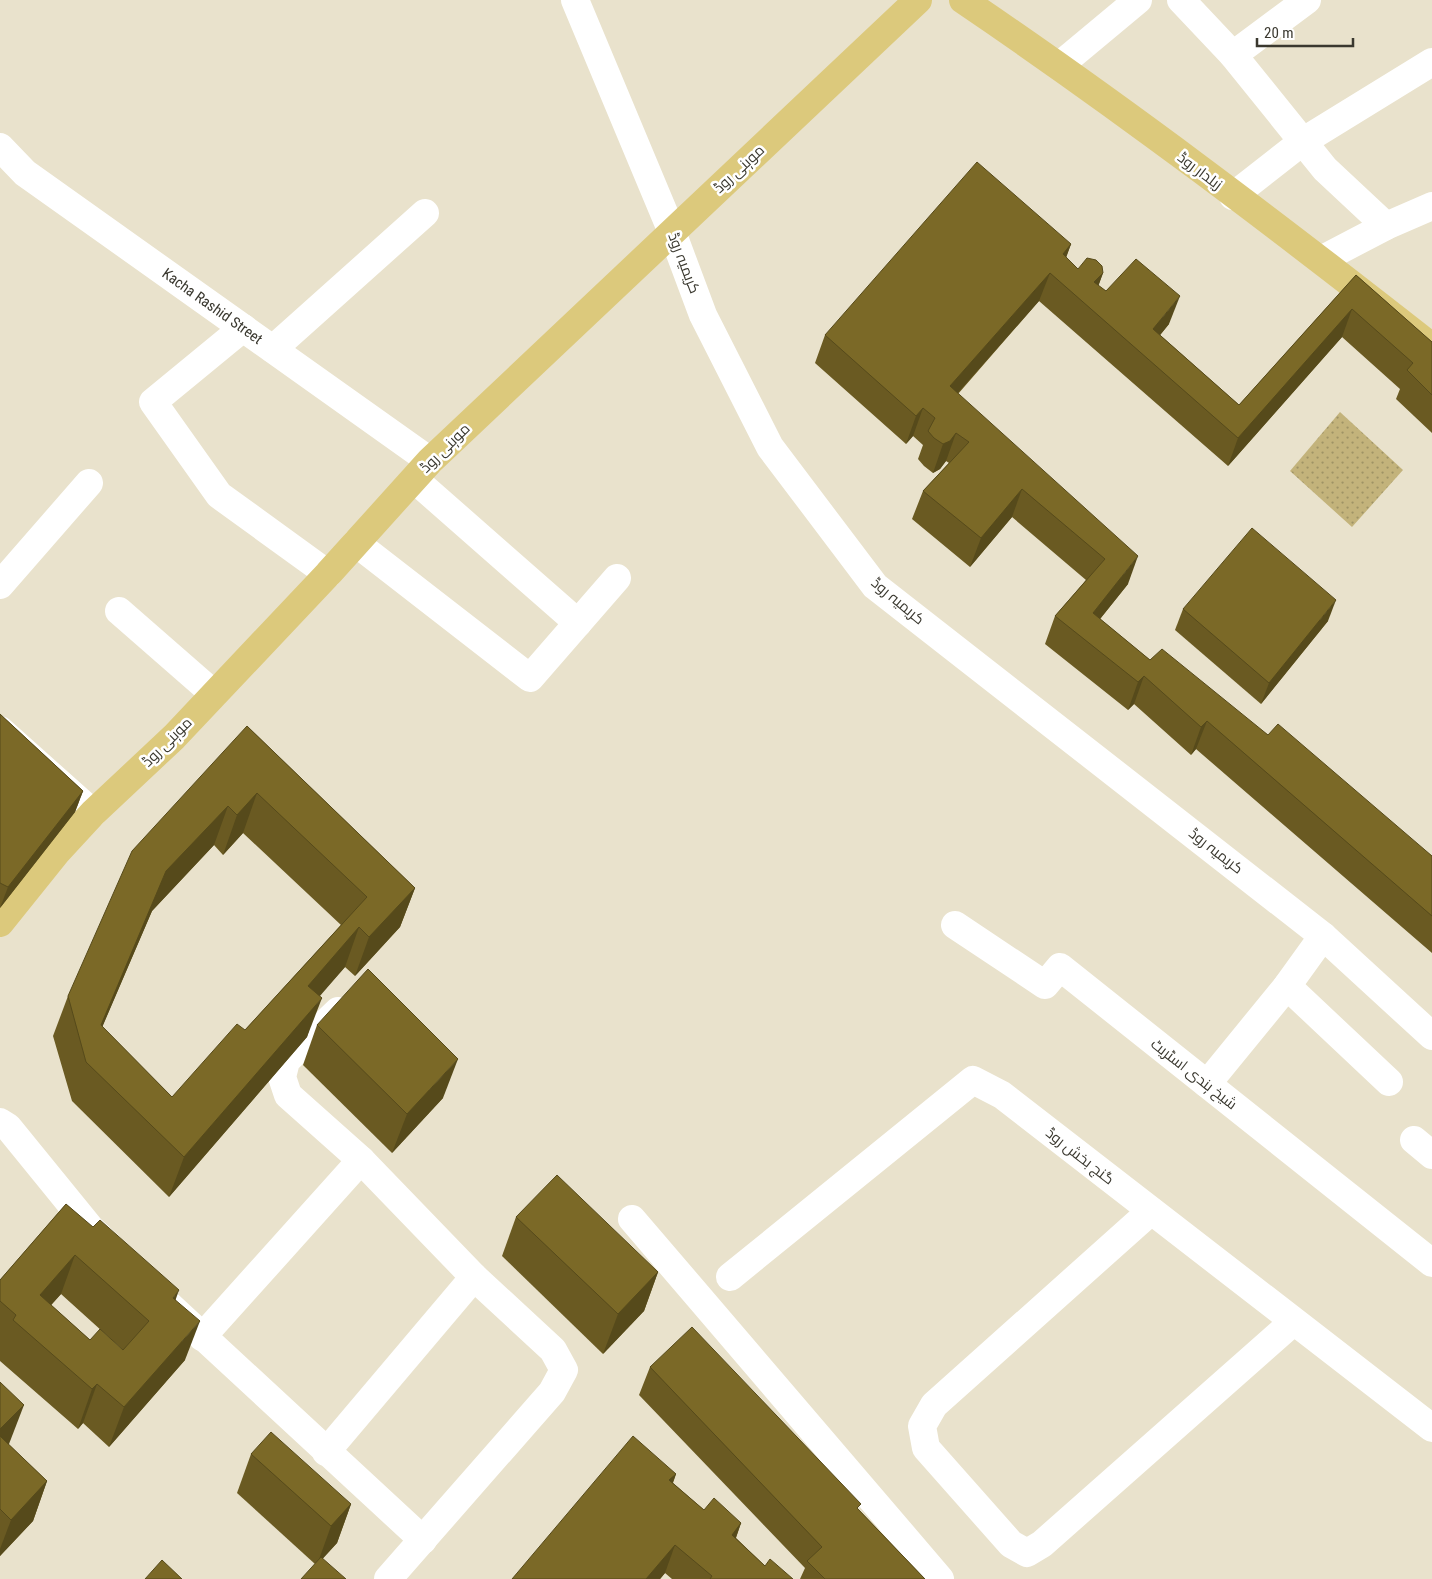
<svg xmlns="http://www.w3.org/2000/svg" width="1432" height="1579" viewBox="0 0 1432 1579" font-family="'Roboto Condensed',Cairo,sans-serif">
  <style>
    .green { fill: url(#green-dots) }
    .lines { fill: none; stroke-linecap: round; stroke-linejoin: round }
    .minor { stroke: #fff; stroke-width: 28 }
    .major { stroke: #dcc97c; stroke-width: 28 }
    .wall { fill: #6a5a22; fill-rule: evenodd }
    .shaded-wall { fill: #564a1b }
    .building { fill: #7b6927; stroke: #564a1b; fill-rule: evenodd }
    .labels { text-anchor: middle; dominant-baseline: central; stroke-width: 5; stroke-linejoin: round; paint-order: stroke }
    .street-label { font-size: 15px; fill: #3a382f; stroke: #fff }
  </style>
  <defs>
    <pattern id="green-dots" width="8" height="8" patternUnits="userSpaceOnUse" patternTransform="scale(1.25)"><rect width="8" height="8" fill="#c3b37b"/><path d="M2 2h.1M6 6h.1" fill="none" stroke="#9f9365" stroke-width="1.8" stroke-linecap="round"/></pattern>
  </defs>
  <rect width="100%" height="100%" fill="#e9e2cc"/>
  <path class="green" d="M1340,412L1403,470L1352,527L1290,471Z"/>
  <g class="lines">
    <g class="minor">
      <path d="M575,0L672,232L703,315L770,447L875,586L1323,936L1432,1036"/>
      <path d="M1181,0L1233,55L1325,169L1386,226"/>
      <path d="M1233,55L1307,0"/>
      <path d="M1060,65L1138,0"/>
      <path id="s1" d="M0,147L25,173L430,461"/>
      <path d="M1233,196L1302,142L1432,62"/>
      <path d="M1321,260L1386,226L1432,206"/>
      <path d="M243,328L153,402L219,495L328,574"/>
      <path d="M273,349L425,213"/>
      <path d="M414,479L578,623"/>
      <path d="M356,543L530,678L617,578"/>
      <path d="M0,585L89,483"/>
      <path d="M119,611L214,694"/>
      <path d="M0,730L93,813"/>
      <path d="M955,925L1045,985L1060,967L1432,1263"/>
      <path d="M1287,986L1389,1082"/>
      <path d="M1207,1084L1287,986L1323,936"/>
      <path d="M0,1122L8,1127L91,1229L109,1246"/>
      <path d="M1414,1140L1432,1155"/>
      <path d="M361,1160L474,1277L553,1350L564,1370L552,1392L388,1579"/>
      <path d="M1151,1211L934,1405L922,1426L926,1448L1011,1544L1027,1553L1042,1544L1293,1322"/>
      <path d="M632,1219L940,1579"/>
      <path d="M730,1277L973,1080L1002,1095L1432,1428"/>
      <path d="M170,1306L423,1540"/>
      <path d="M202,1337L361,1160L288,1095L282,1077L286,1061L338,1011"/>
      <path d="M326,1452L474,1277"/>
    </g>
    <g class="major">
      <path d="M963,0C1124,109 1279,227 1432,347"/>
      <path d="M0,923L57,852L93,813L174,737L328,574L430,461L918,0"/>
    </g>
  </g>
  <g class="wall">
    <path d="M1071,244L1066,257L1078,269L1103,273L1098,286L1106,291L1169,324L1160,335L1239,405L1356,275L1432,342V433L1396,399L1400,389L1342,337L1228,466L1039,301L958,394L1128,584L1100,619L1150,660L1268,735L1432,856V953L1196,749L1191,755L1134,704L1128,710L1045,644L1055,616L1086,580L1012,517L970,567L912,519L923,491L949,463L946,461L940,469L933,473L924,466L918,459L923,445L913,436L906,444L815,363L825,335Z"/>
    <path d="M1183,609L1328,621L1261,704L1175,630Z"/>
    <path d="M0,714L83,791L75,812L0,908Z"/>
    <path d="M247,726L415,888L400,927L355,976L345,967L319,996L307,1037L169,1197L72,1101L53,1036L68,996ZM243,833L341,925L245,1030L172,1097L102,1027L152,911L214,845L223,855Z"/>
    <path d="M317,1025L443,1098L392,1153L303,1065Z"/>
    <path d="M66,1204L176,1300L185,1360L109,1447L83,1423L78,1429L0,1361V1280ZM61,1294L123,1350L90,1340L51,1305Z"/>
    <path d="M516,1217L658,1272L644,1311L603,1354L502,1256Z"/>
    <path d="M650,1367L859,1510L925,1579H800L805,1568L639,1395Z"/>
    <path d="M0,1382L9,1445L47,1481L33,1521L0,1556Z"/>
    <path d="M251,1454L351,1504L337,1543L323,1558L315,1564L237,1493Z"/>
    <path d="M676,1474L673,1483L704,1510L741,1523L736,1538L765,1566L793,1579H672L665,1573L660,1579H512Z"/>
  </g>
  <g class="shaded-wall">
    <path d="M1071,244L1061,272L1063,254Z"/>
    <path d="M1050,273L1039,301L939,414L950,386Z"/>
    <path d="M1103,273L1093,301L1094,282Z"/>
    <path d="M1180,296L1169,324L1144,355L1153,329Z"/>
    <path d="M1352,309L1342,337L1228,466L1238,438Z"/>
    <path d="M923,408L913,436L906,444L916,416Z"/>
    <path d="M956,433L946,461L940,469L933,473L943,444Z"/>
    <path d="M1022,489L1012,517L970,567L981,538Z"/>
    <path d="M1138,556L1128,584L1084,639L1093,613Z"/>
    <path d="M1336,600L1328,621L1261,704L1269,683Z"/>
    <path d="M1144,676L1134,704L1128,710L1138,682Z"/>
    <path d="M1207,721L1196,749L1191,755L1201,727Z"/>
    <path d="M83,791L75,812L0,908L8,887Z"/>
    <path d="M257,793L243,833L223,855L237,815Z"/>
    <path d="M228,806L214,845L152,911L86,1065L101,1025L166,871Z"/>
    <path d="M415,888L400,927L355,976L369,937Z"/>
    <path d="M359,927L345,967L294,1026L308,986Z"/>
    <path d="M322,998L307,1037L169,1197L184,1157Z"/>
    <path d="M458,1059L443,1098L392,1153L407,1114Z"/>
    <path d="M75,1255L61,1294L27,1332L40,1295Z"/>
    <path d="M658,1272L644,1311L603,1354L618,1314Z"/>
    <path d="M179,1290L165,1330L173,1298Z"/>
    <path d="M200,1321L185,1360L109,1447L124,1407Z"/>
    <path d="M97,1384L83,1423L78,1429L92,1389Z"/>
    <path d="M24,1405L9,1444L0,1454V1429Z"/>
    <path d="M676,1474L665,1502L669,1480Z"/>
    <path d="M47,1481L33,1521L0,1556V1549L11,1520Z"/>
    <path d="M351,1504L337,1543L317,1565L331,1526Z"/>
    <path d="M741,1523L731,1551L732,1535Z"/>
    <path d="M675,1545L665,1573L660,1579H646Z"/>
  </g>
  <g class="building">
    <path d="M977,162L1071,244L1063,254L1078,269L1087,258L1096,260L1102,266L1103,273L1094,282L1106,291L1136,259L1180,296L1153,329L1239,405L1356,275L1432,342V395L1407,370L1413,363L1352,309L1238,438L1050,273L950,386L1138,556L1093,613L1150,660L1162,649L1268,735L1278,724L1432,856V916L1207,721L1201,727L1144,676L1138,682L1055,616L1105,559L1022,489L981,538L923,491L969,442L956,433L950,441L943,444L934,438L928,431L935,418L923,408L916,416L825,335Z"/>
    <path d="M1252,528L1336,600L1269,683L1183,609Z"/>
    <path d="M0,714L83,791L8,887L0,883Z"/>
    <path d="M247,726L415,888L369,937L359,927L308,986L322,998L184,1157L86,1062L68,996L132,851ZM257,793L367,897L245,1030L237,1024L172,1097L101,1025L166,871L228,806L237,815Z"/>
    <path d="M368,969L458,1059L407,1114L317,1025Z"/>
    <path d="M557,1175L658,1272L618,1314L516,1217Z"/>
    <path d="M66,1204L93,1227L100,1220L179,1290L173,1298L200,1321L124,1407L97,1384L92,1389L13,1320L16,1315L0,1301V1280ZM75,1255L149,1321L123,1350L100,1329L90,1340L40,1295Z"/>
    <path d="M692,1327L861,1504L857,1508L925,1579H825L807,1561L822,1547L650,1367Z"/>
    <path d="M0,1382L24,1405L0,1429Z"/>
    <path d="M271,1432L351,1504L331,1526L251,1454Z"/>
    <path d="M0,1436L47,1481L11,1520L0,1509Z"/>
    <path d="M633,1436L676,1474L669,1480L704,1510L714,1498L741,1523L732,1535L765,1566L770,1559L793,1579H710L712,1576L675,1545L646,1579H512Z"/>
    <path d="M321,1557L346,1579H301Z"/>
    <path d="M162,1560L182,1579H145Z"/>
  </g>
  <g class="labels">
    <g class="street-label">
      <text transform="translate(739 169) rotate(-43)">موہنی روڈ</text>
      <text transform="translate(1200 171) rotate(37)">زیلدار روڈ</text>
      <text transform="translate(684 263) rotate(69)">کریمیہ روڈ</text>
      <text stroke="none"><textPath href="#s1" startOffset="266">Kacha Rashid Street</textPath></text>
      <text transform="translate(445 448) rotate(-45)">موہنی روڈ</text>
      <text transform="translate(898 601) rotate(40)">کریمیہ روڈ</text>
      <text transform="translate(167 742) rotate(-45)">موہنی روڈ</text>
      <text transform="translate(1216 851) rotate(38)">کریمیہ روڈ</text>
      <text transform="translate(1194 1074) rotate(38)">شیخ ہندی اسٹریٹ</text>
      <text transform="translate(1080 1156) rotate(38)">گنج بخش روڈ</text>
    </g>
  </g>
  <path d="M1257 38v8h96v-8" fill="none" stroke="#3a382f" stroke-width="2.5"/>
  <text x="1264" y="38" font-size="15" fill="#3a382f" stroke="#ffffff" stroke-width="4" paint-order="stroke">20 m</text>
</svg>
